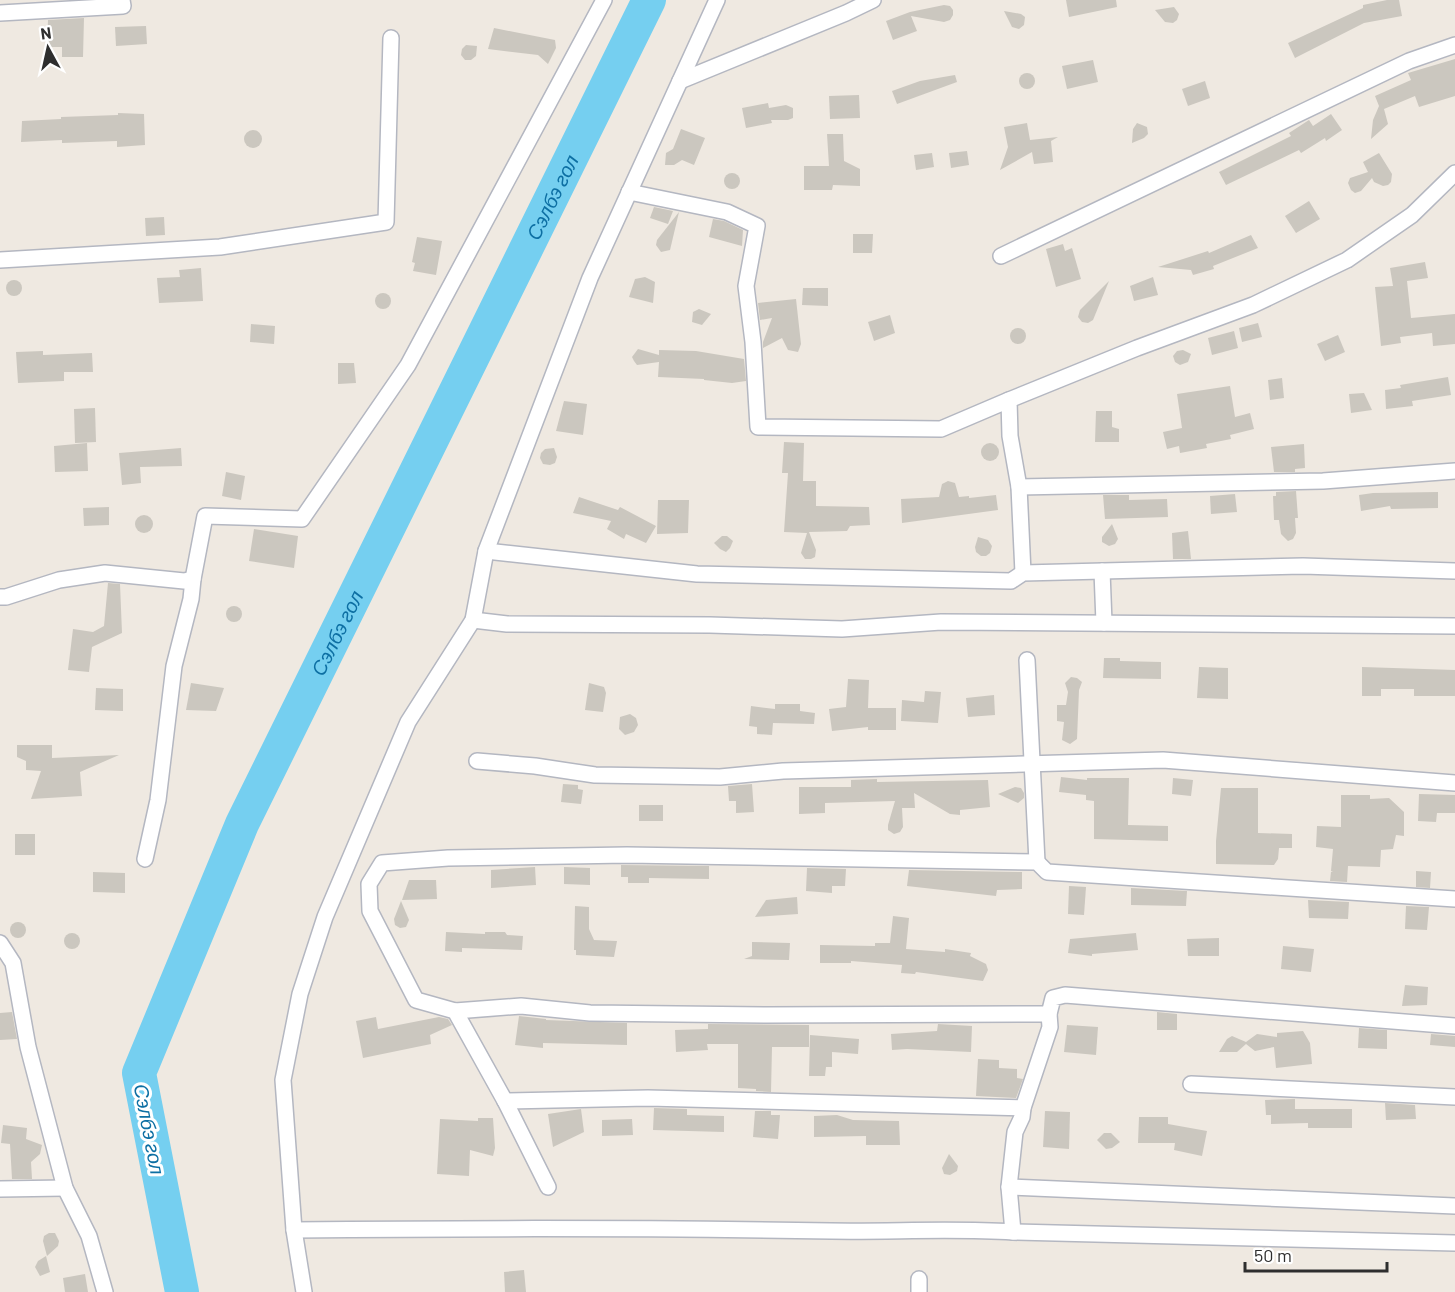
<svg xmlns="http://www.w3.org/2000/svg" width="1455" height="1292" viewBox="0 0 1455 1292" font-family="Barlow,sans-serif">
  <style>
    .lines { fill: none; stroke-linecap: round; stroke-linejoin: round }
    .river { stroke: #75cff0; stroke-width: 34 }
    .building { fill: #cbc7bf }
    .street-casing { stroke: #b4b7c1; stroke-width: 18 }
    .street { stroke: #fff; stroke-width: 15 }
    .labels { text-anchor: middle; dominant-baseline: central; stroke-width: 6; stroke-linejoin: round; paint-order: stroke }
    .water-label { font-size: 20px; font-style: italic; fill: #0d6fa3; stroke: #fff }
  </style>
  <rect width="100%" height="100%" fill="#efe9e1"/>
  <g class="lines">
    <path class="river" id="s1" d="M182,1292L139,1073L242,824L649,0"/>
  </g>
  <g class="building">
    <path d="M1066,0H1116L1117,7L1069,17Z"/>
    <path d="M1387,0H1399L1402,16L1364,23L1295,58L1288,43L1363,8V5Z"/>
    <path d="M944,5L950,6L953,10V15L950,20L944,22L911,16L917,31L893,40L886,21L910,12Z"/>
    <path d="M1174,7L1179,14L1177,20L1173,23L1165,22L1155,10Z"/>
    <path d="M1004,11L1021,14L1025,17L1024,25L1019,29L1012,27Z"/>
    <path d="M84,18L83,57H62V47H47L48,20Z"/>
    <path d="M146,26L147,44L116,46L115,27Z"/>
    <path d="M494,28L555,40L556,48L548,64L538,55L488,49Z"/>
    <path d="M466,45L477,46L476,56L471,60H465L461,55L462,49Z"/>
    <path d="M1455,59V96L1419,107L1415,96L1384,109L1388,124L1371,139L1373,120L1379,106L1375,96L1411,80L1408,73Z"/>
    <path d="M1093,60L1098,82L1067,89L1062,66Z"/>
    <circle cx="1027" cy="81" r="8"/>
    <path d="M955,75L957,82L897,104L892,91L920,81Z"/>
    <path d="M1205,81L1210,98L1188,106L1182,89Z"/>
    <path d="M859,95L860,118L830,119L829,96Z"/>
    <path d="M768,103L769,108L786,105L793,108V118L788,120H771L772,123L746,128L742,108Z"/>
    <path d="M118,113L144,114L145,145L117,147V141L62,143V140L21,142L22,121L61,119V117L118,115Z"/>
    <path d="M1331,114L1342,130L1326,141L1325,138L1301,153L1299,150L1226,185L1219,172L1291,136L1289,133L1309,120L1313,126Z"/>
    <path d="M1027,123L1030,140L1058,137L1051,141L1053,162L1034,164L1032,152L1000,170L1008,147L1004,127Z"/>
    <path d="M1137,123L1147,127L1148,134L1144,138L1132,143L1133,129Z"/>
    <path d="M681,129L705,138L694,165L682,160L674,165H665L666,153L673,149Z"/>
    <circle cx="253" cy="139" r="9"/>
    <path d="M827,134H843L844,161L860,169V186L833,185L832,190H804V166H829Z"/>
    <path d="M967,151L969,165L951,168L949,153Z"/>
    <path d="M932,153L934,167L916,170L914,155Z"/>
    <path d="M1379,153L1392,174L1391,182L1388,185L1383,186L1374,182L1372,178L1361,191L1355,193L1351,190L1348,183L1350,178L1368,172L1363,162Z"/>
    <circle cx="732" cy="181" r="8"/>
    <path d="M1309,201L1320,219L1296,233L1285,216Z"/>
    <path d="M654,207L673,211L668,224L650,218Z"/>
    <path d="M679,212L670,250L661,252L656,245L657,240Z"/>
    <path d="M164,217L165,235L146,236L145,218Z"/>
    <path d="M713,219L724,221L743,230L742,246L709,237Z"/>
    <path d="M853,234H873L872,253H853Z"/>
    <path d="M1251,235L1258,248L1213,266L1214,269L1193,275L1191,270L1158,267L1208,251L1209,253Z"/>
    <path d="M417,237L442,241L436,275L413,271L415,263L412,262Z"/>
    <path d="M1063,244L1065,251L1072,248L1081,279L1056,287L1046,249Z"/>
    <path d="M1425,262L1428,278L1407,281L1411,318L1455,314V344L1433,346L1432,333L1400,337L1401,343L1381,346L1375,287L1393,286L1390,268Z"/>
    <path d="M201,268L203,301L159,303L157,278L180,277L179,270Z"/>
    <path d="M645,277L655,282L653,303L629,297L635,279Z"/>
    <path d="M1153,277L1158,295L1134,301L1130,286Z"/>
    <circle cx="14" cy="288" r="8"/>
    <path d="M1109,281L1093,320L1088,323L1082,322L1078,317L1080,310Z"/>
    <path d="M803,288H828V306L802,305Z"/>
    <circle cx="383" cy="301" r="8"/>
    <path d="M796,299L801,344L798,352L788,350L782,338L763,348V342L772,318L760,320L758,303Z"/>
    <path d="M699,309L711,314L702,325L692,322L693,312Z"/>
    <path d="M890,315L895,333L874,341L868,322Z"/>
    <path d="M1258,323L1262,337L1242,342L1239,328Z"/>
    <path d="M251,324L275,326L274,344L250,342Z"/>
    <circle cx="1018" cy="336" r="8"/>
    <path d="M1234,331L1238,348L1212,355L1208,338Z"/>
    <path d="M1338,335L1345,352L1325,361L1317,344Z"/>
    <path d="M638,349L659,355V350L696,351L744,359L746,381L732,383L704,380V379L658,377L659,362L637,365L634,361L632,357Z"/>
    <path d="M1183,350L1191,354L1188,362L1180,365L1175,362L1173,356L1177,351Z"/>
    <path d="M43,351V355L92,353L93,372H64V381L18,383L16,352Z"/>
    <path d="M338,363H354L356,383L338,384Z"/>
    <path d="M1448,377L1451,395L1412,401L1413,406L1386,409L1385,390L1401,388L1400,385Z"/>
    <path d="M1282,378L1284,398L1270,400L1268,380Z"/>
    <path d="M1230,386L1235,417L1250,413L1254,429L1230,435L1231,439L1206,444L1207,448L1180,453L1179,446L1167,449L1163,432L1182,428L1177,394Z"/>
    <path d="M1364,393L1372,410L1351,413L1349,394Z"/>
    <path d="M564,401L587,404L583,435L556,431Z"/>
    <path d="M95,408L96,442L75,443L74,409Z"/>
    <path d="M1096,411H1112V427L1119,429V442H1095Z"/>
    <path d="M784,442L804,443L803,481H816V506L869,507L870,525L850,526L847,531L809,532L816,550L815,557L811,559H805L801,553L807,533L784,532L788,473H782Z"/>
    <circle cx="990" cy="452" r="9"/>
    <path d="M87,443L88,471L55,472L54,446Z"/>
    <path d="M1304,444L1305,468L1295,469V472H1274L1271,447Z"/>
    <path d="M181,448L182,466L140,467L141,483L122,485L119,453Z"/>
    <path d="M554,448L557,457L555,463L550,465L543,464L540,458L541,453L545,449Z"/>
    <path d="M226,472L245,476L241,500L222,496Z"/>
    <path d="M948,481L955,483L959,497L969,496V498L996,495L998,510L902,523L901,499L939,497L942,484Z"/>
    <path d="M1296,491L1298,518H1295L1296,533L1293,539L1288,541L1281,534L1279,520H1274L1273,496H1276V492Z"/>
    <path d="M1438,492V508L1391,509L1390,506L1361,511L1359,495L1373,493Z"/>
    <path d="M1235,494L1237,512L1211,514L1210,496Z"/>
    <path d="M1103,495H1129V500L1167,499L1168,517L1105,519Z"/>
    <path d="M579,497L618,510L620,507L656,526L646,543L626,534L624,539L607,529L611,521L573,513Z"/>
    <path d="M658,500H689L688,533L657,534Z"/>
    <path d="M109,507V525L84,526L83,508Z"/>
    <circle cx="144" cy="524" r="9"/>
    <path d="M1112,524L1118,539L1115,544L1109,546L1102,542V537Z"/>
    <path d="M254,529L298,536L294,568L249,561Z"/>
    <path d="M1188,531L1191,559H1173L1172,533Z"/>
    <path d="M722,536H727L733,541L730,548L726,552L720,549L714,543Z"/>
    <path d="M978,537L988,540L992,546L990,553L986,556H981L976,552L975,547Z"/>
    <path d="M108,583L120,584L122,633L92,647L89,672L68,670L73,629L93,632L104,626Z"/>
    <circle cx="234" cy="614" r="8"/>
    <path d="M1104,658H1120V661L1161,662V679L1103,678Z"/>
    <path d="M1199,667L1228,668V699L1197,698Z"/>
    <path d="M1362,667L1455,670V696H1414V689H1381V696H1362Z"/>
    <path d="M1071,677L1077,678L1082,682L1079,690L1077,739L1070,744L1062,740L1064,722L1057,721V705H1066L1068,692L1065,683Z"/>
    <path d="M848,679L869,680L868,708H896V730H868V727L832,731L829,709L846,707Z"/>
    <path d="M191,683L224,688L216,711L186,710Z"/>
    <path d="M589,683L604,687L606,693L603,712L585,710Z"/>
    <path d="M96,688L123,689V711L95,710Z"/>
    <path d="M925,691L941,692L938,723L901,721L902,700L924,702Z"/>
    <path d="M994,695L995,715L968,717L966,698Z"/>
    <path d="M775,704H800V711L815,713L814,724L773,723L772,735L757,734V727L749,726L751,706L775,709Z"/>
    <path d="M630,714L636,718L638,725L634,732L625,735L619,729L620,717Z"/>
    <path d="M17,745H52V758L119,755L80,772L82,796L31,799L41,771L26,770V761L17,757Z"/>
    <path d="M1061,777L1087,780V778H1129L1128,825L1168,826V841L1094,839V801L1086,800V795L1059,792Z"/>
    <path d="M1173,778L1193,780L1191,796L1172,794Z"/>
    <path d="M877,779V782L988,780L990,807L960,810V815L950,814L914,793L915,808H902L903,827L900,832L894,834L888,830V825L895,801L825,803V813L799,814V787H851V780Z"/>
    <path d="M563,784L578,785V789L583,790L581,804L561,802Z"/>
    <path d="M752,784L754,812L736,813V801H729L728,786Z"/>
    <path d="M1015,787L1021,788L1024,793V798L1018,803L998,794Z"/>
    <path d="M1221,788H1258V833L1292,834V848H1279L1278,859L1274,865L1216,864V841Z"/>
    <path d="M1419,794L1455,795V813H1437L1436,822L1418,821Z"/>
    <path d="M1341,795H1370V799L1389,798L1404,812V836L1396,835L1393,849L1381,850L1380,867L1348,866L1347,882L1330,881L1331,872L1333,871H1331L1333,849L1316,847L1317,826L1341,827Z"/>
    <rect x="639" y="805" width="24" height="16"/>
    <rect x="15" y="834" width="20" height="21"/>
    <path d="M621,865L709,866V879L649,878V883H628V877H621Z"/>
    <path d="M535,867L536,885L491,888V870Z"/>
    <path d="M564,867L590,868V885L564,884Z"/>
    <path d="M807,868L846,869L845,886H832V893L806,891Z"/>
    <path d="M909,870L1022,872V889L997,890L996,896L907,886Z"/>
    <path d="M1416,871L1431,872L1430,888L1416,887Z"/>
    <path d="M93,872L125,873V893L93,892Z"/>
    <path d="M409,880H436L437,899L402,900Z"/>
    <path d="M1069,886L1086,887L1084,915L1068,914Z"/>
    <path d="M1131,888L1187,891L1186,906L1131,905Z"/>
    <path d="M797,897L798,914L755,917L766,900Z"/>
    <path d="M1308,900L1349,902L1348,919L1309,918Z"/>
    <path d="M401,901L409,920L406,927L400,928L395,925L394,919Z"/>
    <path d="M575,906L589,907V929L594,940L617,941L614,957L576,955V950H574Z"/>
    <path d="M1406,906L1429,907L1427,930L1405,929Z"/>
    <path d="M893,916L909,918L906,949L945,952V949L971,953L970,956L986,964L988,970L983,981L916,972L915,974L901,973L902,965L851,961V963H820V945L875,946V943H890Z"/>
    <circle cx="18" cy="930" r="8"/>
    <path d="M446,932L485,934V932H505L507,935L523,936L522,950L462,948V952L445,951Z"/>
    <path d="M1136,933L1138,950L1092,954V956L1068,953L1070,939Z"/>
    <circle cx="72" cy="941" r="8"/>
    <path d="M1219,938V956H1188L1187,939Z"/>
    <path d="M752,942L790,943L789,960L744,959L752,956Z"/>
    <path d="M1283,946L1314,949L1311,972L1281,969Z"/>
    <path d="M1405,985L1428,987L1427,1005L1402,1006Z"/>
    <path d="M12,1012L17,1039L0,1040V1013Z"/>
    <path d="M1157,1012L1177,1014V1030H1157Z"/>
    <path d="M519,1016L546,1019V1020L627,1023V1045L543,1043V1048L515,1045Z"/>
    <path d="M376,1017L378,1029L439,1017L448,1019L452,1025L430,1035L431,1044L363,1058L356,1021Z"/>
    <path d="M708,1024L809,1025V1047H772L771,1092L756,1091V1089L738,1088V1044H707L708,1050L676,1052L675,1030L708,1029Z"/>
    <path d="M938,1024L972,1026L971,1052L907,1049L892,1050L891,1034L937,1031Z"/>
    <path d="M1067,1025L1098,1027L1096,1055L1064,1052Z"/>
    <path d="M1359,1028L1387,1030V1049L1358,1048Z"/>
    <path d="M1303,1031L1310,1043L1312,1064L1276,1068L1274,1047L1255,1051L1246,1044L1237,1052H1219L1227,1039L1232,1036L1246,1042L1257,1034L1277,1037V1033Z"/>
    <path d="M1431,1034L1455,1036V1047L1430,1045Z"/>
    <path d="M810,1035L859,1039L858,1054L832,1052V1067H826L825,1076H809Z"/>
    <path d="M978,1059L999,1060V1068L1017,1069V1078L1023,1079L1016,1098L976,1096Z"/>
    <path d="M1295,1099V1109H1352V1128H1308V1123L1271,1124V1115H1266L1265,1100Z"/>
    <path d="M1385,1103L1415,1105L1416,1119L1386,1120Z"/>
    <path d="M654,1108L687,1109V1115L724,1116V1132L653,1130Z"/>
    <path d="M581,1109L584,1132L553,1147L548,1114Z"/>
    <path d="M755,1111H771V1115H780L778,1139L753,1137Z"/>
    <path d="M1045,1111L1070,1112L1069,1149L1043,1147Z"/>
    <path d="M837,1115L853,1120L899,1121L900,1145H866V1136L814,1137V1116Z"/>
    <path d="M1139,1117H1168V1124L1207,1131L1202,1156L1174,1150L1175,1143H1138Z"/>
    <path d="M478,1118H493L495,1148L493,1156L470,1150L469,1176L437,1174L440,1119L478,1121Z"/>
    <path d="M632,1119L633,1135L602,1136V1120Z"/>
    <path d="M3,1125L27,1128L26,1139L42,1145L40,1154L31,1162L32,1179H12L10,1144L1,1143Z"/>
    <path d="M1104,1133H1111L1120,1142L1112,1148L1106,1149L1097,1140Z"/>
    <path d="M949,1154L958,1166L957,1171L950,1175L944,1174L942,1168Z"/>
    <path d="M49,1233H55L59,1241L58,1246L47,1256L43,1241L44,1236Z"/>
    <path d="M46,1256L50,1272L40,1276L35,1267L38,1261Z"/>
    <path d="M524,1270L526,1292H505L504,1272Z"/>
    <path d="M85,1274L88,1292H65L63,1278Z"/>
  </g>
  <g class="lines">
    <defs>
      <g id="street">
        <path d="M0,13L123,6L122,0"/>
        <path d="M680,81L846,13L873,0"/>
        <path d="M629,192L727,212L757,226L746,286L753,342L758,427L941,429L1009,400"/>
        <path d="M1001,256L1409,61L1455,45"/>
        <path d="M0,260L220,247L386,222L391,38"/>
        <path d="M1019,487L1323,481L1455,471"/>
        <path d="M486,551L697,574L1011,581L1023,573L1303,566L1455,571"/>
        <path d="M1102,571L1104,623"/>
        <path d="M1023,573L1019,487L1010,436L1009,400L1137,348L1253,305L1347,260L1412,215L1455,173"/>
        <path d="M193,579L205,516L302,519L408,365L604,0"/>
        <path d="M0,597H6L59,580L105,573L184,581L193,579L191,599L174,666L158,800L145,859"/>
        <path d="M473,620L507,624L710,625L842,629L941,622L1455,626"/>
        <path d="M1027,660L1037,862"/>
        <path d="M477,761L535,766L595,775L720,777L783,771L1163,760L1455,783"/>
        <path d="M0,943L13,963L28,1047L65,1188L89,1236L105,1292"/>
        <path d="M455,1011L521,1006L590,1013L767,1015L1049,1014"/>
        <path d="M1191,1084L1455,1097"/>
        <path d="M505,1101L648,1098L1023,1108"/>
        <path d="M548,1187L505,1101L455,1011L416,1000L370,911L369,884L382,863L448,858L627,855L1037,862L1047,872L1455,899"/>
        <path d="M1009,1187L1455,1206"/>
        <path d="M0,1189L65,1188"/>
        <path d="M294,1230C473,1228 652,1228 831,1231C892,1232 952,1228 1013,1232L1009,1187L1015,1132L1022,1117L1023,1108L1050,1027L1049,1014L1053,998L1065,995L1455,1026"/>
        <path d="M1013,1232L1455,1243"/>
        <path d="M919,1279V1292"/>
        <path d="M304,1292L294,1230L283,1080L300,994L325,917L408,722L473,620L486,551L590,278L717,0"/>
      </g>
    </defs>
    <use href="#street" class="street-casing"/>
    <use href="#street" class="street"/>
  </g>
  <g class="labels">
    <g class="water-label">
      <text stroke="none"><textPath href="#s1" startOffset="1192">Сэлбэ гол</textPath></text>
      <text stroke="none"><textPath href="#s1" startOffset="706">Сэлбэ гол</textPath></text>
      <text transform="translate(150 1129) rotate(79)">Сэлбэ гол</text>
    </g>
  </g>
  <g transform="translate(48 48) rotate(352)" stroke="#ffffff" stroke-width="4.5" paint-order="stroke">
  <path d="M0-4.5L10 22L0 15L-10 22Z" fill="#2e2e2e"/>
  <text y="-9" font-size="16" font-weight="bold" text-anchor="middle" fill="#2e2e2e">N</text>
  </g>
  <path d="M1245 1262v9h142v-9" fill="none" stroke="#2e2e2e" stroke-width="3"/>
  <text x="1254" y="1262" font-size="18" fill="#2e2e2e" stroke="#ffffff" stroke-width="4.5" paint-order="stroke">50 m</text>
</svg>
